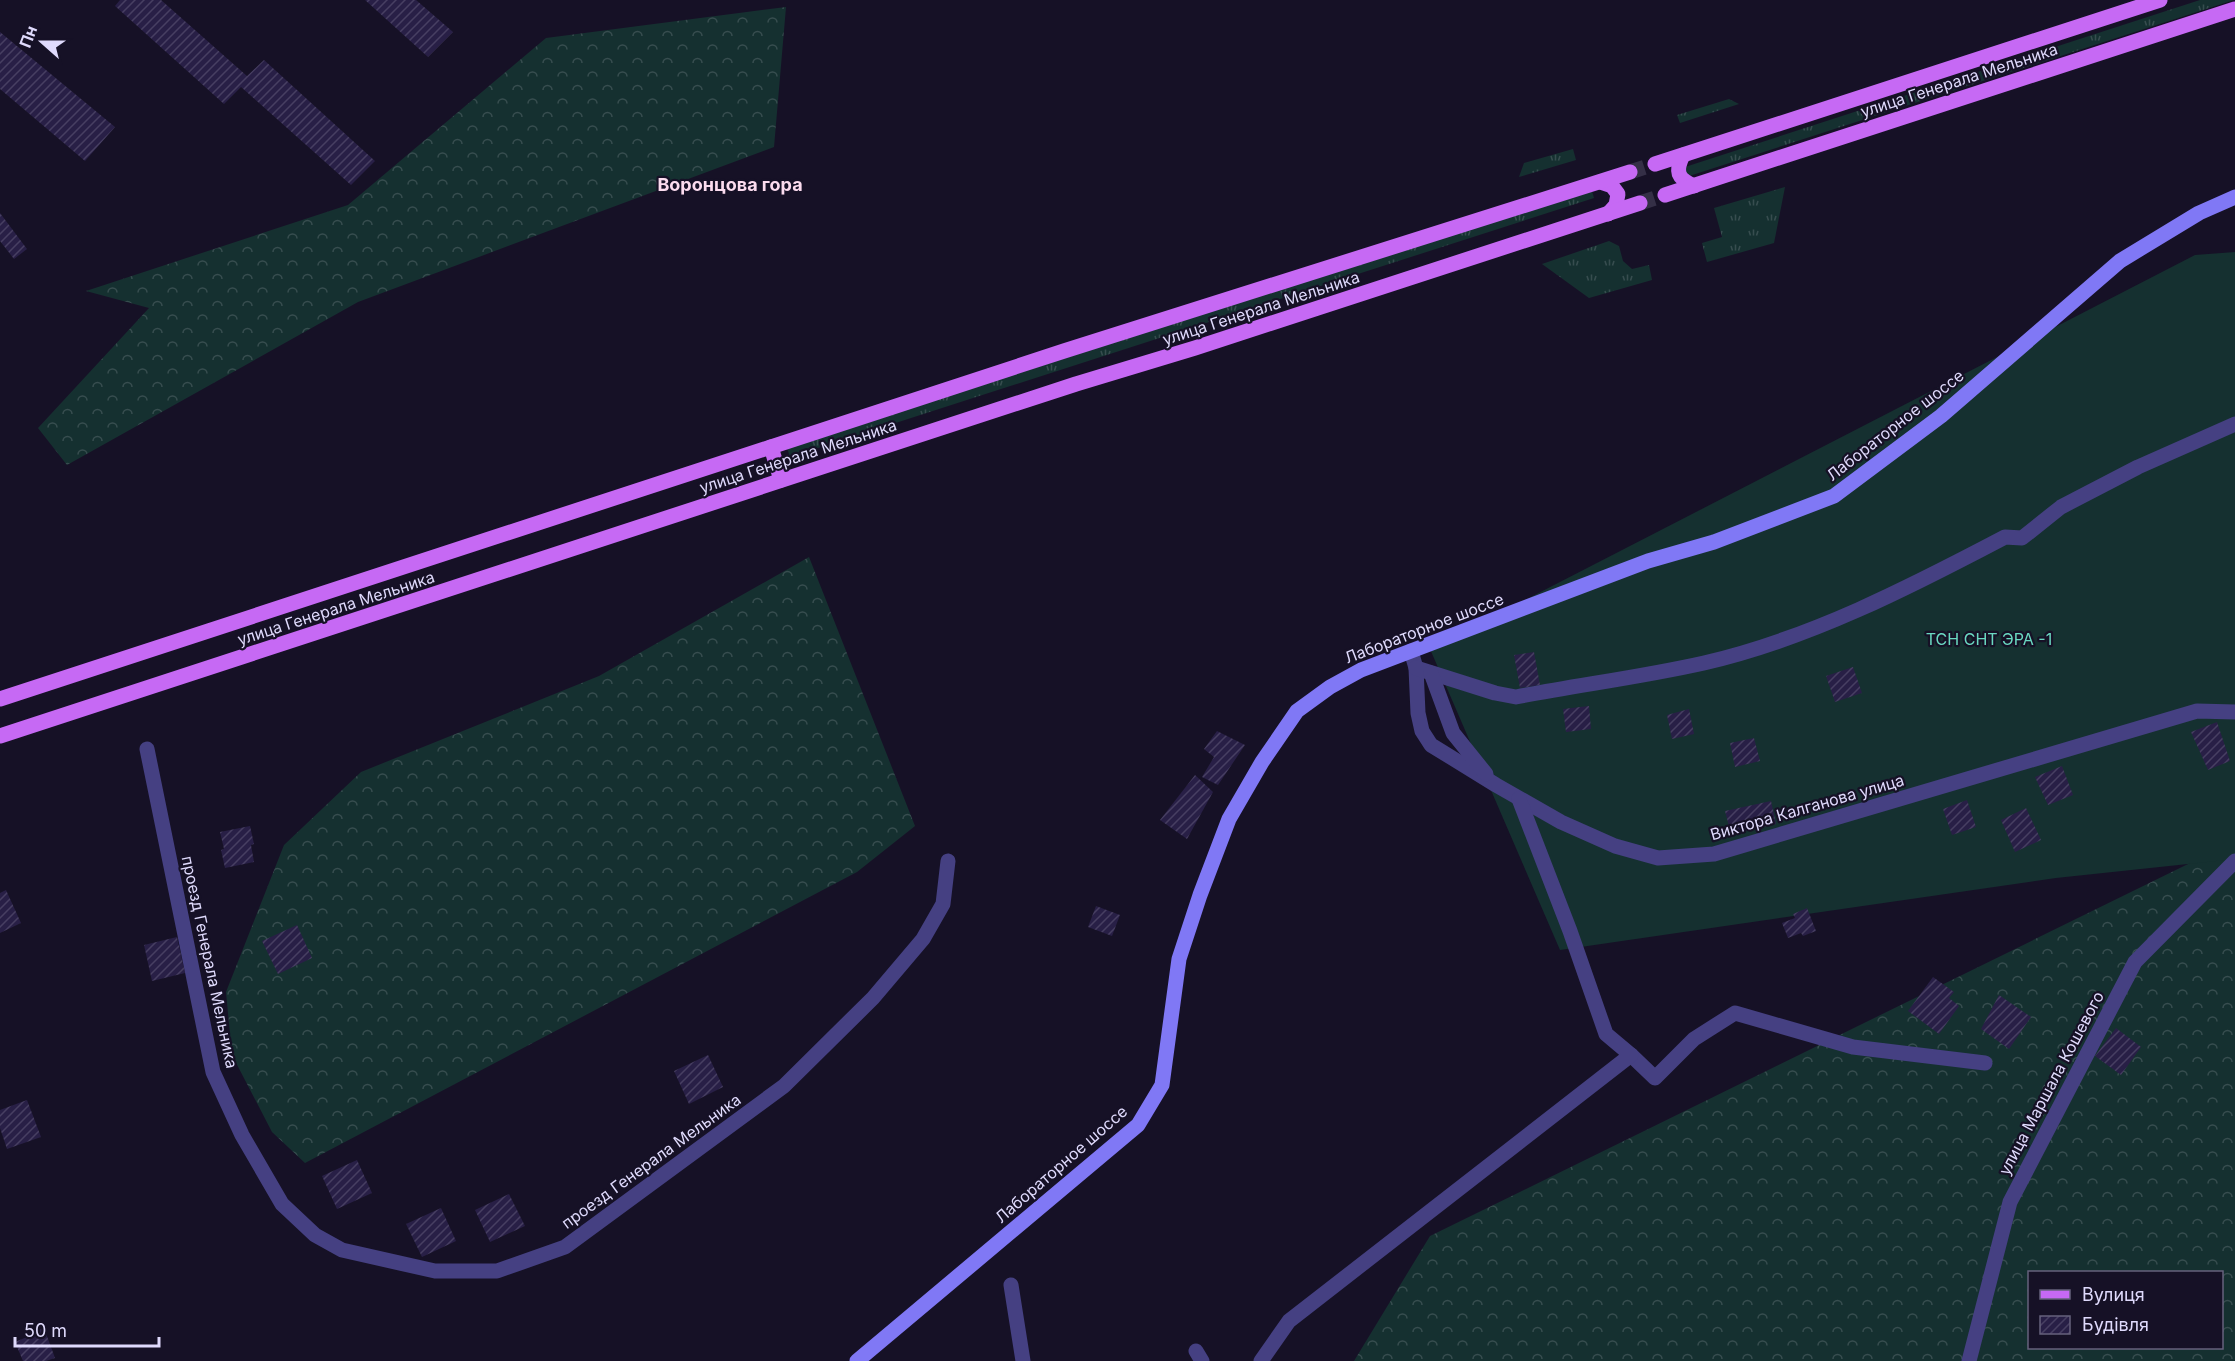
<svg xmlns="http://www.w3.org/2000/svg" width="2235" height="1361" viewBox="0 0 2235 1361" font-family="Inter,sans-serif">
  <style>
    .grass { fill: url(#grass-tufts) }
    .forest { fill: url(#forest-crowns); fill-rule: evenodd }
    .garden { fill: #153030 }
    .building { fill: url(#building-hatch) }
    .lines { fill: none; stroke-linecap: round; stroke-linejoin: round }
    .primary-tunnel { stroke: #342f46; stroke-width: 15; stroke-dasharray: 15 8; stroke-linecap: butt }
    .minor { stroke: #454082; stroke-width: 15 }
    .secondary { stroke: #8078f5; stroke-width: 15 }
    .primary { stroke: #c669f4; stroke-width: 15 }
    .labels { text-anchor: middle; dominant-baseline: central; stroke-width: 4.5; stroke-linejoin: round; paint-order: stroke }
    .street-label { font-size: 16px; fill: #dfdafc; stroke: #161126 }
    .park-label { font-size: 16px; fill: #6ad8c1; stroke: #161126 }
    .neighbourhood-label { font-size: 18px; font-weight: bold; fill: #fcdcef; stroke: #161126 }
  </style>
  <defs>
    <pattern id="grass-tufts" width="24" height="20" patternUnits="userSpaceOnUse" patternTransform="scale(1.5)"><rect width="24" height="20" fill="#153030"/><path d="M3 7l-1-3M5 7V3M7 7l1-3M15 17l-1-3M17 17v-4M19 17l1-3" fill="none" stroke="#374d4f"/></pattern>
    <pattern id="forest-crowns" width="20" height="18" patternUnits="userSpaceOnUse" patternTransform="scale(1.5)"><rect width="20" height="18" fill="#153030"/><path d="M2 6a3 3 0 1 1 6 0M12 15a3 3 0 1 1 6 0" fill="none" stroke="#374d4f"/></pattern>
    <pattern id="building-hatch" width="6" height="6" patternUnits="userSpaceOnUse" patternTransform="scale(1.5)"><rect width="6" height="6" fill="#281f46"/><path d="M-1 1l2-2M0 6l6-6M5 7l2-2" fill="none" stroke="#473f62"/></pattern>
  </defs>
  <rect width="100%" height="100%" fill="#161126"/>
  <g class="grass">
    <path d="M2200,0H2234L1686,177L1682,168Z"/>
    <path d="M1729,99L1739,104L1680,123L1677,115Z"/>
    <path d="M1573,149L1576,160L1519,177L1524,163Z"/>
    <path d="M1785,187L1774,243L1707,262L1702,243L1722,237L1714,208Z"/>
    <path d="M1591,188L1594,198L790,457L787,448Z"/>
    <path d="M1609,241L1619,246L1623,261L1632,269L1649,265L1652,280L1589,298L1542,264Z"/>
  </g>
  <g class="forest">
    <path d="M786,7L774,147L358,302L67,465L38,428L149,308L86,291L348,205L546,38Z"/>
    <path d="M809,557L915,826L857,872L305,1163L272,1132L232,1055L226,992L284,845L361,772L599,676Z"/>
    <path d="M2235,841V1361H1354L1430,1236ZM2030,1272H2222V1348H2030Z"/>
  </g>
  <path class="garden" d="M2235,252V859L2056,878L1560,950L1430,649L2195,255Z"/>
  <g class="building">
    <path d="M120,0H161L247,76L264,60L375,161L351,185L241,87L224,104L115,6Z"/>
    <path d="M365,0H416L453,32L428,57Z"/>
    <path d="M0,32L115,127L85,161L0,89Z"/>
    <path d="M0,213L27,249L14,259L0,241Z"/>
    <path d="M1534,652L1540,685L1520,688L1514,655Z"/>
    <path d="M1853,667L1862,693L1835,702L1826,676Z"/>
    <path d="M1589,706L1591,729L1566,732L1563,709Z"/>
    <path d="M1689,709L1694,734L1672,739L1667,715Z"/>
    <path d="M2217,722L2230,761L2208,770L2191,732Z"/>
    <path d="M1217,731L1245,745L1218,785L1202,777L1214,757L1204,749Z"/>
    <path d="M1754,738L1760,761L1735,767L1730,743Z"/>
    <path d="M2062,766L2073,795L2048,805L2035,777Z"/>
    <path d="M1195,775L1213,792L1187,839L1160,820Z"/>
    <path d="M1967,800L1976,827L1952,835L1943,809Z"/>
    <path d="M1771,801L1776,824L1731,834L1725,811Z"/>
    <path d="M2026,808L2041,840L2015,852L2001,820Z"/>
    <path d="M250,826L254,844L251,845L254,862L225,868L221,850L224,849L220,832Z"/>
    <path d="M6,890L21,923L0,933V893Z"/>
    <path d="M1096,906L1120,915L1112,936L1088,927Z"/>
    <path d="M1807,908L1816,931L1803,936L1801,933L1788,938L1782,923L1795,918L1793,914Z"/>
    <path d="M297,925L312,958L278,974L262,941Z"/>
    <path d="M177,937L185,973L152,981L144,945Z"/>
    <path d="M1933,977L1954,992L1949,998L1959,1006L1939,1034L1908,1011Z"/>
    <path d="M1999,995L2031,1017L2009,1049L1981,1029Z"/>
    <path d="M2116,1028L2141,1047L2121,1075L2095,1056Z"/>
    <path d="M708,1055L723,1087L689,1104L674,1071Z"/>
    <path d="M27,1100L41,1137L7,1149L0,1128V1110Z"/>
    <path d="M357,1160L372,1193L337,1209L322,1176Z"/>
    <path d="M509,1194L525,1226L490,1242L475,1210Z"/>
    <path d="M441,1208L456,1241L422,1257L406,1224Z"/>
    <path d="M44,1328L55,1358L46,1361H23L15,1342L27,1337L26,1334Z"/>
  </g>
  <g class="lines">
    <g class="primary-tunnel">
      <path d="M1630,172L1655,164"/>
      <path d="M1640,203L1665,195"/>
    </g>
    <g class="minor">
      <path d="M1411,651L1416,668L1418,713L1422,731L1431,745L1496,785L1561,822L1615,846L1658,858L1714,854L2197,711L2235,712"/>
      <path d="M1416,668L1495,693L1516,697C1578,685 1642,677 1704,663C1809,639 1910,587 2005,537L2022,538L2061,507L2138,467L2235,424"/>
      <path d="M1431,673L1453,733L1486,774"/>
      <path d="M147,749L213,1072L242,1135L282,1204L315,1235L342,1250L435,1271H497L565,1247L784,1086L873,998L923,939L943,904L948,861"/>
      <path d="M1631,1055L1655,1078L1694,1039L1735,1013L1853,1047L1985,1063"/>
      <path d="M1011,1285L1023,1361"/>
      <path d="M1196,1351L1202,1361"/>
      <path d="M1261,1361L1289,1321L1631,1055L1606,1034L1570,931L1519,799"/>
      <path d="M1969,1361L2010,1202L2135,962L2235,861"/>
    </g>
    <path class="secondary" d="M857,1361L1138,1125L1162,1085L1179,959L1200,895L1229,819L1262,762L1297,711L1330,687L1361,670L1648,561L1714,542L1834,496L1941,416L2120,261L2199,213L2235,197"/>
    <g class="primary">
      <path d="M1683,155C1675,172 1677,178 1694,186"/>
      <path d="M1655,164L2160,0"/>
      <path d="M1600,182L1612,186L1618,194L1616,205L1608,214"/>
      <path d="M1665,195L2235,9"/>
      <path d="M771,447L781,480"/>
      <path d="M0,699L1064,351L1630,172"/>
      <path d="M0,736L1076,384L1195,348L1640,203"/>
    </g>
  </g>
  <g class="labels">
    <g class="street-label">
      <text transform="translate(1959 80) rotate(-18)">улица Генерала Мельника</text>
      <text transform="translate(1261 308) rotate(-18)">улица Генерала Мельника</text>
      <text transform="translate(1895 425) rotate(-38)">Лабораторное шоссе</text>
      <text transform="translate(798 456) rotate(-18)">улица Генерала Мельника</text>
      <text transform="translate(336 608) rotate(-18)">улица Генерала Мельника</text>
      <text transform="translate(1424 628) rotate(-21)">Лабораторное шоссе</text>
      <text transform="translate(1807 807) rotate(-16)">Виктора Калганова улица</text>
      <text transform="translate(210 962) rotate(78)">проезд Генерала Мельника</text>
      <text transform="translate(2051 1083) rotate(-62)">улица Маршала Кошевого</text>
      <text transform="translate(651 1161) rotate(-36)">проезд Генерала Мельника</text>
      <text transform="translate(1061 1164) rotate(-41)">Лабораторное шоссе</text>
    </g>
    <g class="park-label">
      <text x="1989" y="639">ТСН СНТ ЭРА -1</text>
    </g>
    <g class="neighbourhood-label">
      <text x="730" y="184">Воронцова гора</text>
    </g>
  </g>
  <rect x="2028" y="1271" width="195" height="78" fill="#161126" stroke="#66617c" stroke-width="1.5"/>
  <rect x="2040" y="1290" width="30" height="9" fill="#c669f4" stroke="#66617c" stroke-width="1.5"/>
  <text x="2082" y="1301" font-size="18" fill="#dfdafc">Вулиця</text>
  <rect x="2040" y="1316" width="30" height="18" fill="url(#building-hatch)" stroke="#66617c" stroke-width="1.5"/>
  <text x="2082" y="1331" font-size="18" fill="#dfdafc">Будівля</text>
  <g transform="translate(42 42) rotate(291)" stroke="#161126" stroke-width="4.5" paint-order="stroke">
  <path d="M0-4.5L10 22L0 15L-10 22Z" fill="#dfdafc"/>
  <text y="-9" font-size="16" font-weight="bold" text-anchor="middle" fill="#dfdafc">Пн</text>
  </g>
  <path d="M15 1337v9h144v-9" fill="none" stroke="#dfdafc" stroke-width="3"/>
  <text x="24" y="1337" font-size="18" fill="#dfdafc" stroke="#161126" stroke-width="4.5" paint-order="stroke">50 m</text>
</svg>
